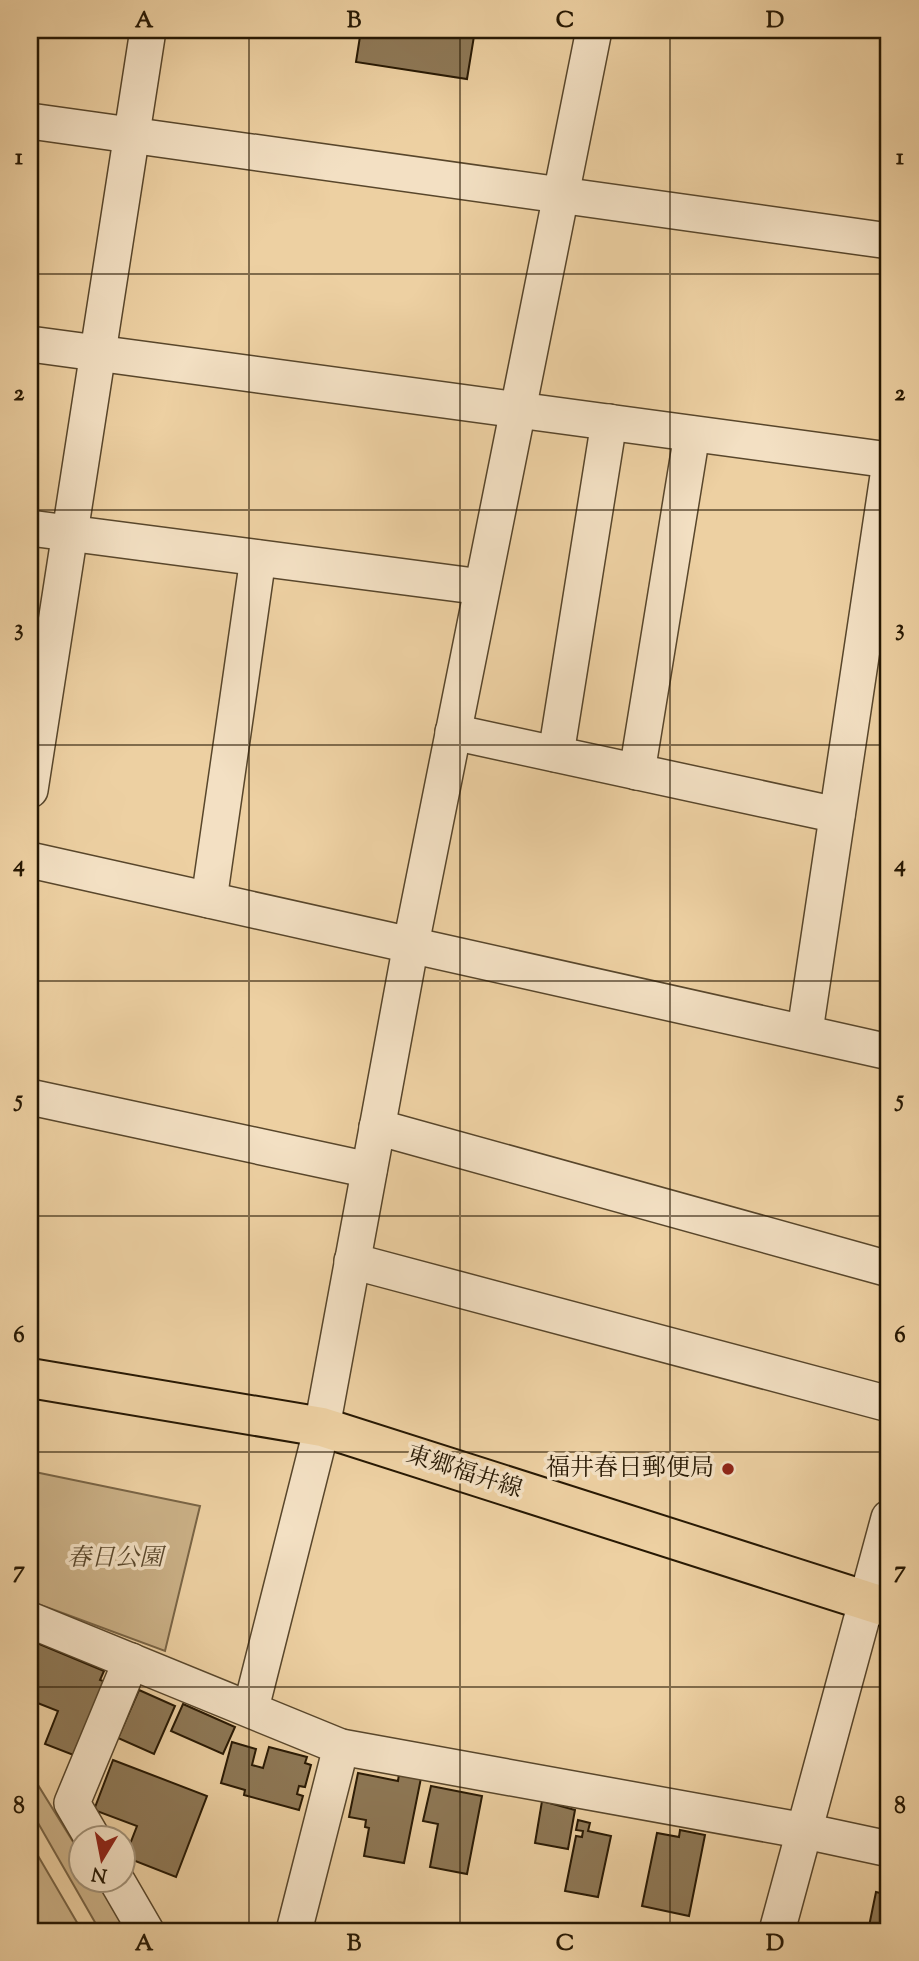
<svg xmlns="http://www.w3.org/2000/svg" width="919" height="1961" viewBox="0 0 919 1961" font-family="'Sorts Mill Goudy','Noto Serif JP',serif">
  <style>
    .green { fill: #cbb187; stroke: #796445; stroke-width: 2 }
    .building { fill: #8e7856; stroke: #271803; stroke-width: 2 }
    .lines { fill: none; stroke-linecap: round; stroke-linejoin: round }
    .minor-casing { stroke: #58462b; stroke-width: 38 }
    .major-casing { stroke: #271803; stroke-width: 42 }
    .minor { stroke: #f3e0c3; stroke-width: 35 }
    .major { stroke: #edd0a2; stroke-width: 38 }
    .grid { fill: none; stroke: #271803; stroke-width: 2; stroke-opacity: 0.55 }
    .poi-dot { fill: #8f2418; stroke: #f3e0c3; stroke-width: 2.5 }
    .labels { text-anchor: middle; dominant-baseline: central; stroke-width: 7; stroke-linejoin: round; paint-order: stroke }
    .poi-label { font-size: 24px; fill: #271803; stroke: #f3e0c3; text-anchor: end }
    .street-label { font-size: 24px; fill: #271803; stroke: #f3e0c3 }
    .park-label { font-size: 24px; font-style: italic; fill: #58462b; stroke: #f3e0c3 }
    .neatline { fill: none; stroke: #271803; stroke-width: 2.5 }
    .grid-label { font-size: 23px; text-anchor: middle; font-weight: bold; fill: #271803 }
  </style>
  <rect width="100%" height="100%" fill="#edd0a2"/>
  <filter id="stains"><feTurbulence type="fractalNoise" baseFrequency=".00286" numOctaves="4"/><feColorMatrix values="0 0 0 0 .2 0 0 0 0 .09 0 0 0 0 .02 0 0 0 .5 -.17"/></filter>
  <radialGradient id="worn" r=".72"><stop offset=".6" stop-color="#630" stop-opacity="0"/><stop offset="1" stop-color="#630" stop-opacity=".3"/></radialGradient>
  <g class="green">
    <path d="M30,1471L200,1506L165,1651L30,1601Z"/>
    <path d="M30,1772L80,1853V1881H97L128,1931H100L30,1809Z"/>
    <path d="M30,1845L37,1854L82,1931H30Z"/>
  </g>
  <g class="building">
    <path d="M361,30H475L467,79L356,62Z"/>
    <path d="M37,1643L104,1671L100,1680L106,1682L76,1756L45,1744L58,1711L30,1700V1662Z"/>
    <path d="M139,1690L175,1706L154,1754L118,1738Z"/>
    <path d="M183,1704L235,1727L223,1754L171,1731Z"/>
    <path d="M232,1742L256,1749L252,1765L263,1768L269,1747L307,1757L305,1763L311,1765L305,1787L299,1786L297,1794L303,1796L299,1810L244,1795L245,1790L221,1783Z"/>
    <path d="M113,1760L207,1796L176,1877L125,1857L137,1826L94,1810Z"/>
    <path d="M358,1773L398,1781L399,1774L421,1778L404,1863L364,1856L369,1828L365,1827L366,1820L349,1817Z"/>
    <path d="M431,1786L482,1796L467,1874L430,1867L438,1824L423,1821Z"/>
    <path d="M542,1801L575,1810L568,1849L535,1843Z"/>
    <path d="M578,1820L590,1823L588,1831L611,1836L598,1897L565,1891L576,1836L582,1837L583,1831L576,1830Z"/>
    <path d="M680,1830L705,1835L689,1916L642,1906L657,1833L679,1837Z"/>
    <path d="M876,1892L889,1895V1931H868Z"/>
  </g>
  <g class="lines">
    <defs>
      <g id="minor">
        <path d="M30,121L889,241"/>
        <path d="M30,344L889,460"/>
        <path d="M30,528L482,587"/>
        <path d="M453,732L837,815"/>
        <path d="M556,754L609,422"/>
        <path d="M637,772L692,434"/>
        <path d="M30,790L148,30"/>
        <path d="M30,860L889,1052"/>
        <path d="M209,900L258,558"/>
        <path d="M805,1031L889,469"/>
        <path d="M30,1097L369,1170"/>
        <path d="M377,1127L889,1269"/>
        <path d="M352,1261L889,1404"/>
        <path d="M30,1620L341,1747L805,1831L889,1849"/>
        <path d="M251,1708L322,1427L411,944L594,30"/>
        <path d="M93,1839L72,1803L131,1661"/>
        <path d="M117,1881L146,1931"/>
        <path d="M294,1931L341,1747"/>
        <path d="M777,1931L889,1518"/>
      </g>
      <path id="major" d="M30,1378L322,1427L889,1608"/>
    </defs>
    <use href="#minor" class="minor-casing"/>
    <use href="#major" class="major-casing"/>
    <use href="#minor" class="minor"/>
    <use href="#major" class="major"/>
  </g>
  <path class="grid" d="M249,30V1931M460,30V1931M670,30V1931M30,274H889M30,510H889M30,745H889M30,981H889M30,1216H889M30,1452H889M30,1687H889"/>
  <circle class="poi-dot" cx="728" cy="1469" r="7"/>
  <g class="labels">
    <g class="poi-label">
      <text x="714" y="1469">福井春日郵便局</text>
    </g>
    <g class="street-label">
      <text transform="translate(464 1473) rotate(18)">東郷福井線</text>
    </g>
    <g class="park-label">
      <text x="115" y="1559">春日公園</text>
    </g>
  </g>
  <rect width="919" height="1961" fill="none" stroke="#edd0a2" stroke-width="77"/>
  <g transform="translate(102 1859) rotate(190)"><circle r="33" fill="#f3e0c3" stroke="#a19076" stroke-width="2"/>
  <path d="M0-5L12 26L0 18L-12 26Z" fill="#8f2418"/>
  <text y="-10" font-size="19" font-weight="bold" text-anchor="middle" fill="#271803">N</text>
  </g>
  <rect x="38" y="38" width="842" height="1885" class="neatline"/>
  <g class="grid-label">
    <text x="144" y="27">A</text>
    <text x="354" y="27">B</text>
    <text x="565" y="27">C</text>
    <text x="775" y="27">D</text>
    <text x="19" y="164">1</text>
    <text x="900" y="164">1</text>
    <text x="19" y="400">2</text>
    <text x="900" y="400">2</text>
    <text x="19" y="635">3</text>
    <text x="900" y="635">3</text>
    <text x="19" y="871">4</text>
    <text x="900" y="871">4</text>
    <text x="19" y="1106">5</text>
    <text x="900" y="1106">5</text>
    <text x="19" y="1342">6</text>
    <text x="900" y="1342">6</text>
    <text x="19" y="1577">7</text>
    <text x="900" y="1577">7</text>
    <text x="19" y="1813">8</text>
    <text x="900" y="1813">8</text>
    <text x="144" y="1950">A</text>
    <text x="354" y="1950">B</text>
    <text x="565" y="1950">C</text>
    <text x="775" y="1950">D</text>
  </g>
  <rect width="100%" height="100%" filter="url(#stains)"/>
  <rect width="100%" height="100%" fill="url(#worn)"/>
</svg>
